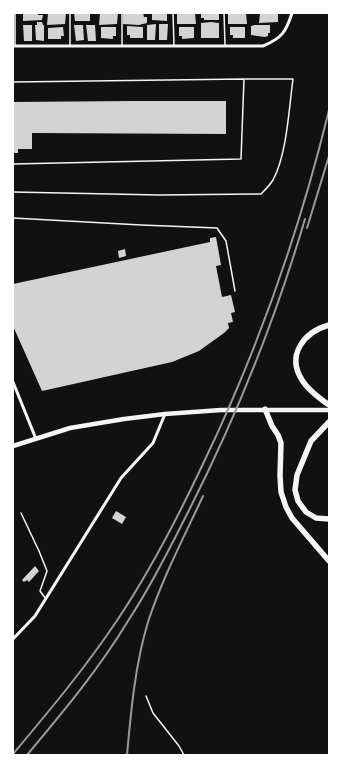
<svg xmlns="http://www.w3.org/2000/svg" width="342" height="768" viewBox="0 0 342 768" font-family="Ubuntu,sans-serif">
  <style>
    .building { fill: #d3d3d3 }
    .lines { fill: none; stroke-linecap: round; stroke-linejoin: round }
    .path { stroke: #f5f5f5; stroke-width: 1.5 }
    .service { stroke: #f5f5f5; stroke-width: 1.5 }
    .minor { stroke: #f5f5f5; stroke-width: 3 }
    .secondary { stroke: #f5f5f5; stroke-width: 4.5 }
    .motorway { stroke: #f5f5f5; stroke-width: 5.5 }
    .rail { stroke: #9a9a9a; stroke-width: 2 }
  </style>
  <rect width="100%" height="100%" fill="#111"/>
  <g class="building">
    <path d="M23,13H38V15H43L42,20L23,21Z"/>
    <path d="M48,13H66L65,24L47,25Z"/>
    <path d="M74,13H90V21H75Z"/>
    <path d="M100,13H118L117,24L99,25Z"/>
    <path d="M123,13H143L144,17H147V23L139,25L123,24Z"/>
    <path d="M152,13H167V21L152,20Z"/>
    <path d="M177,13H195L196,24H177Z"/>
    <path d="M201,13H219V20H204V18H201Z"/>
    <path d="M228,13H246L247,24H228Z"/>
    <path d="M260,13H278V22L259,23Z"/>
    <path d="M37,22H42L43,25H44V41L36,40L35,25H37Z"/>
    <path d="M211,22L219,23V38H201V23Z"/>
    <path d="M156,24L155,40H147V25Z"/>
    <path d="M159,24H168L167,40H159Z"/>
    <path d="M23,25H32V41H24Z"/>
    <path d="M74,25H83L84,40L76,41Z"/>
    <path d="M86,25H95L96,41H88Z"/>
    <path d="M255,25H270V33H268V36L265,37L251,35V26Z"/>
    <path d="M127,26L143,27V38H130V35H127Z"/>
    <path d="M63,27L64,36H61V39H48V28Z"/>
    <path d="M101,27H116V36H113V39L101,38Z"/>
    <path d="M179,27H194V38L182,39V36H179Z"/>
    <path d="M230,27H245V38H233V35H230Z"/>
    <path d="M132,101H226V134L32,133V149H18V153H13V102Z"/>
    <path d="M216,237L221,265L216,266L222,297L231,295L235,312L231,313L233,322L228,323L229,328L224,333L199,351L172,362L42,391L13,326V284L210,242V238Z"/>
    <path d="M125,249L126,256L119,258L118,251Z"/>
    <path d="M116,511L126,517L122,524L112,518Z"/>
    <path d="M35,566L39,571L29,582L27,580L24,582L22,580Z"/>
  </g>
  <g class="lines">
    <path class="path" d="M146,696L153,713L179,746L184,755"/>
    <g class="service">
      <path d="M70,13V45"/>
      <path d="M173,13L174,45"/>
      <path d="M224,13L225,45"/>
      <path d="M15,45V13"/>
      <path d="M122,45V13"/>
      <path d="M13,82L244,79L241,159L13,164"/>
      <path d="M13,192L159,195L261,194C265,190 270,185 273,180C287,154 289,108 293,79H245"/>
      <path d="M13,218L141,225L217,228L226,241L235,291"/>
      <path d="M21,513L39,551L47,571L40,591L46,599"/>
    </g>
    <g class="minor">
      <path d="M13,46H263C282,38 286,32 292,13"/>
      <path d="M13,382L36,439"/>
      <path d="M13,639L35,616L121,478L153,443L165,414"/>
    </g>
    <path class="secondary" d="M13,446L70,428L124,419L165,414L221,410H329"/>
    <g class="motorway">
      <path d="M329,325C304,332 286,355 302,380C308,390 319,398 329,405"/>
      <path d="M265,409L272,426L278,435L281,443L280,476L281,492L286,507L292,518L329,561"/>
      <path d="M329,422L311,441L297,475L295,490L298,501L306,512L316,518L329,519"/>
    </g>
    <g class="rail">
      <path d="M307,228L329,156"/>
      <path d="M13,754C50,710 86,667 118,619C150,571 177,519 202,466C257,352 299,233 329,110"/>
      <path d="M27,755C63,712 99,669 128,621C149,589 166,556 183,522C233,425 274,324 305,219"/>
      <path d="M127,755C131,711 135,665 148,622C162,579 184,537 203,496"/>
    </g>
  </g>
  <rect width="342" height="768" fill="none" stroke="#ffffff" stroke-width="28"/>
</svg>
